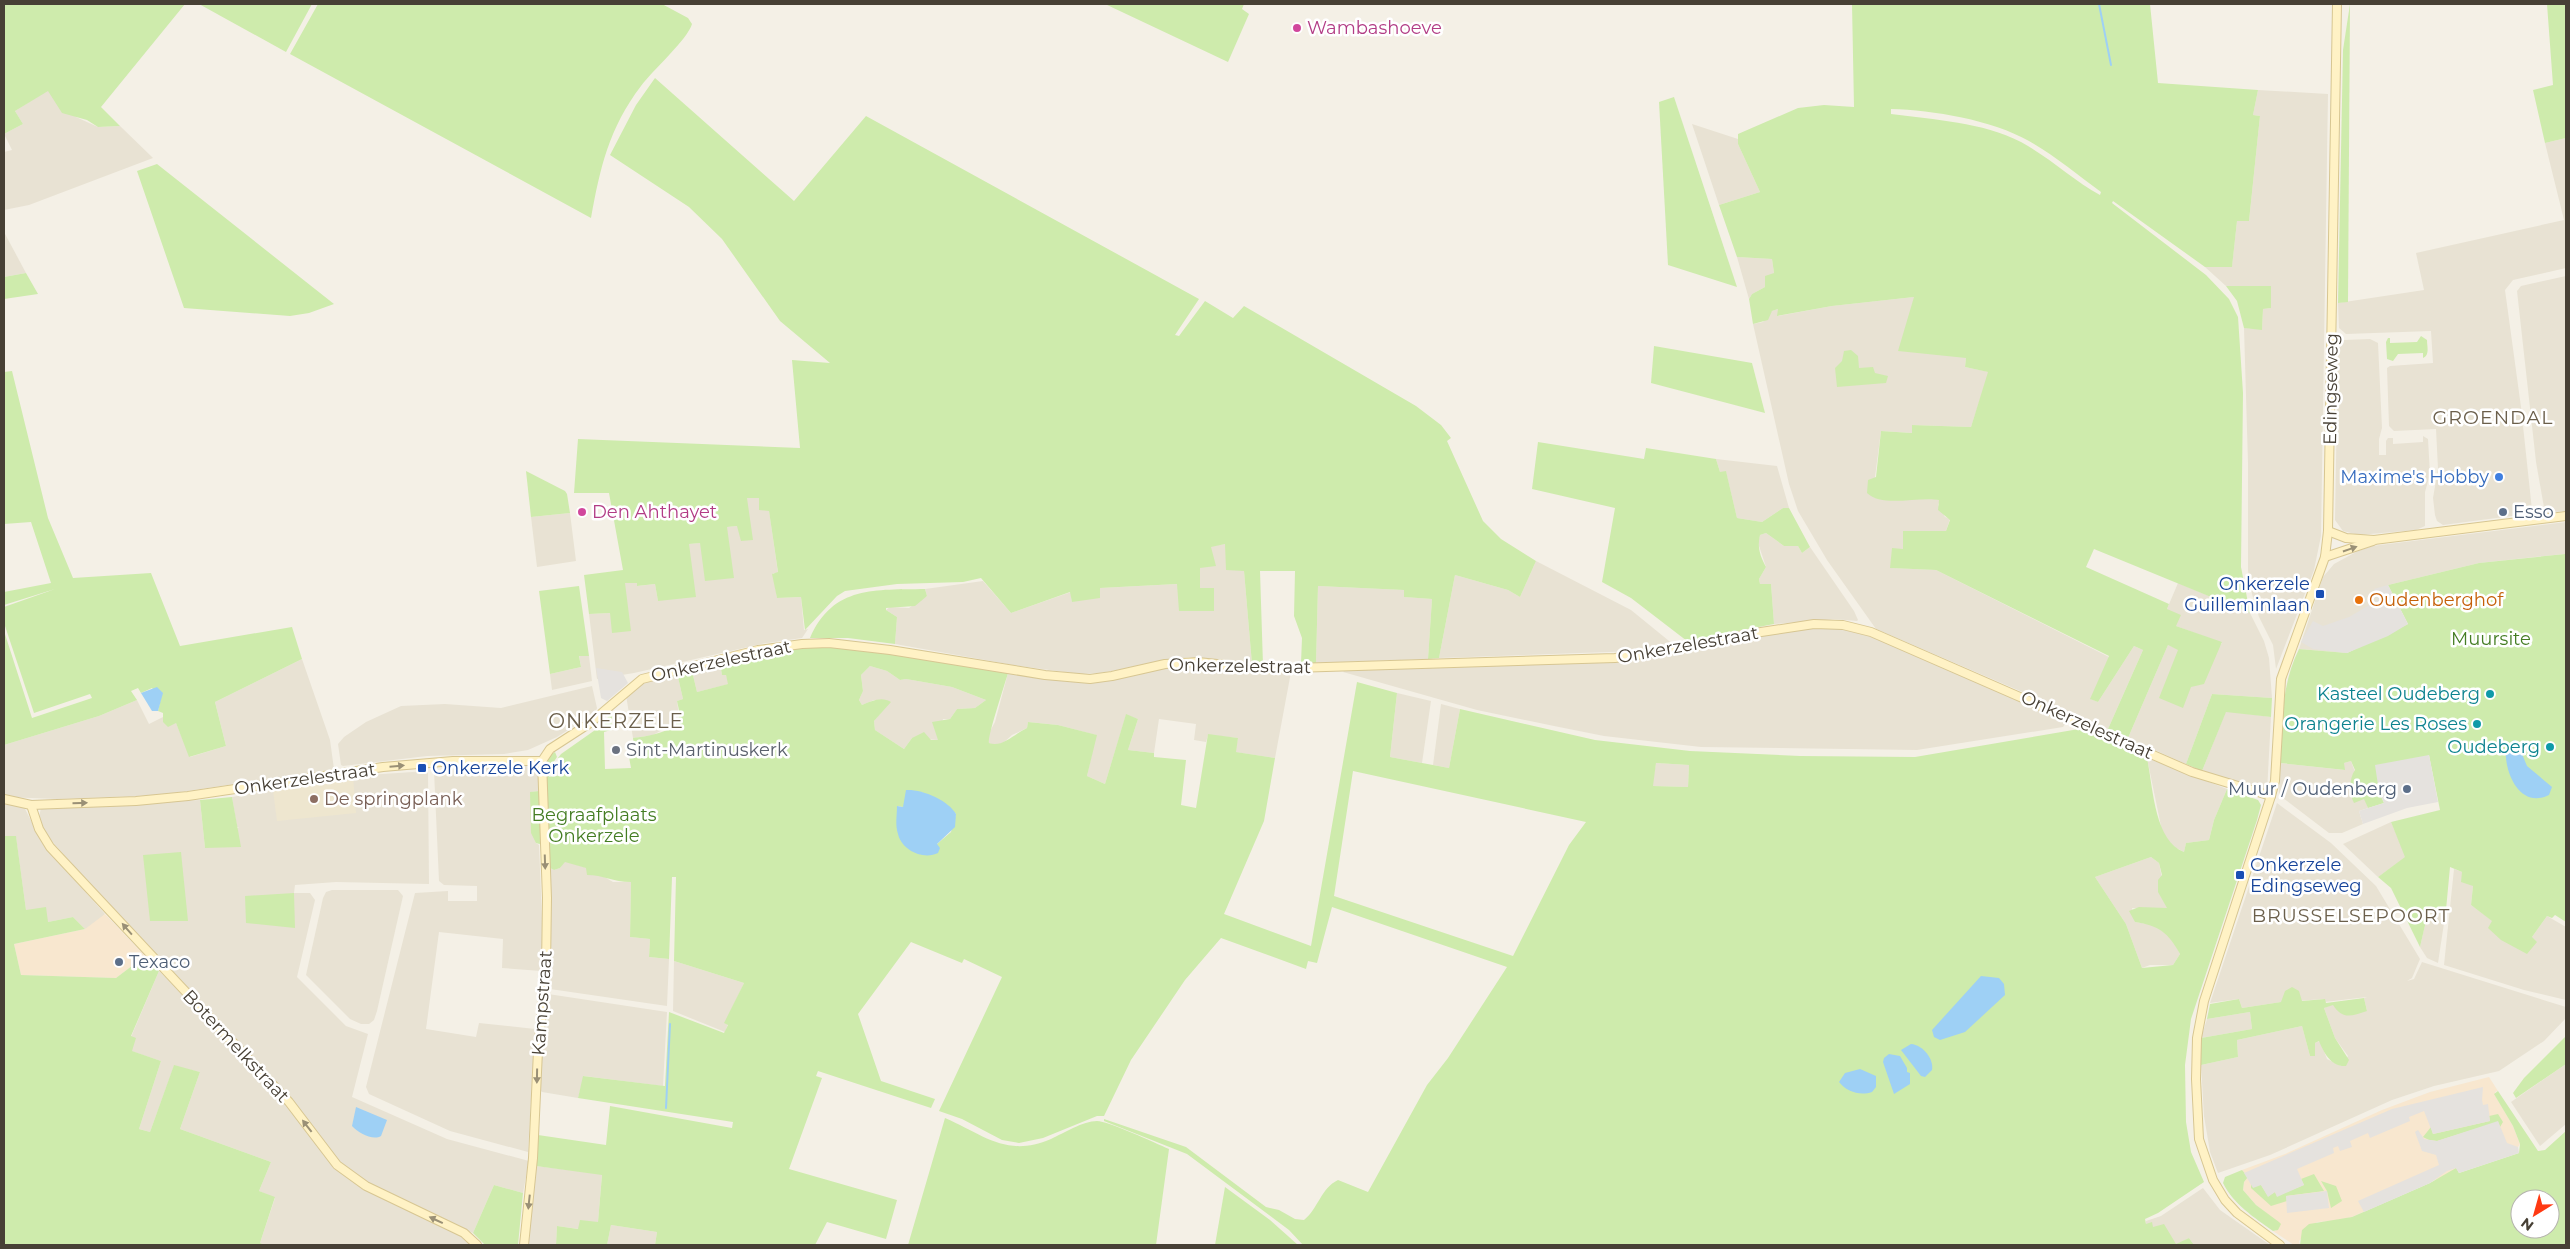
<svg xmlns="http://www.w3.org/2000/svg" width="2570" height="1249" viewBox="0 0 2570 1249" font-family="Montserrat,sans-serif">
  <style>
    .residential { fill: #e8e2d3 }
    .commercial { fill: #f8e7cf }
    .education { fill: #eee6cf }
    .green { fill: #ceebac; fill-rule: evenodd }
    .parking { fill: #e5e2de }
    .water { fill: #9ed0f5 }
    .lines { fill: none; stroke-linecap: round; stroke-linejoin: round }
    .stream { stroke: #9ed0f5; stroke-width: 2 }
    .secondary-casing { stroke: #d7c692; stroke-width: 10 }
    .secondary { stroke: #fff2c5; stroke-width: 8 }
    .oneway { fill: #9a9076 }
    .hotel-dot { fill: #d1479c; stroke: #fff; stroke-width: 2 }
    .shop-dot { fill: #3f7fe0; stroke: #fff; stroke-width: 2 }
    .service-dot { fill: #5c6f8a; stroke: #fff; stroke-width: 2 }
    .transit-dot { fill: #1a4fb4; stroke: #fff; stroke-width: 2 }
    .food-dot { fill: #e8710a; stroke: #fff; stroke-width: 2 }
    .culture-dot { fill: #0f9aa8; stroke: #fff; stroke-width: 2 }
    .worship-dot { fill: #6b7280; stroke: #fff; stroke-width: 2 }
    .education-dot { fill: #8d6e63; stroke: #fff; stroke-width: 2 }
    .labels { text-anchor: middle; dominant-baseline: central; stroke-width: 5; stroke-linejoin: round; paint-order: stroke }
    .hotel-label { font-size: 18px; fill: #b23c85; stroke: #fff; text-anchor: start }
    .street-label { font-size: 18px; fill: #474035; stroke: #fff }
    .shop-label { font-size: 18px; fill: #366cbe; stroke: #fff; text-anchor: end }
    .service-label { font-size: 18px; fill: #4e5e75; stroke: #fff; text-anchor: start }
    .transit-label { font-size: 18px; fill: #164399; stroke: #fff; text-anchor: start }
    .food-label { font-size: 18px; fill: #c56008; stroke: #fff; text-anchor: start }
    .park-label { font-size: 18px; fill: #447d23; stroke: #fff }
    .culture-label { font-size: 18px; fill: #0d838f; stroke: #fff; text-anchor: end }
    .worship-label { font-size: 18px; fill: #5b616d; stroke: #fff; text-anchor: start }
    .education-label { font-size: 18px; fill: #785e54; stroke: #fff; text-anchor: start }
    .neighbourhood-label { font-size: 19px; letter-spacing: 1px; fill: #6b5f4b; stroke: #fff }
    .quarter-label { font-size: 20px; letter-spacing: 1px; fill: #6b5f4b; stroke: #fff }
  </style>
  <rect width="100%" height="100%" fill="#f4f0e6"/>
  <g class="residential">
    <path d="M48,90L76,117L98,127L120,126L153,158L29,205L4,210V152L12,150L4,134L23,124L15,111Z"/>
    <path d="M2258,90L2328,94L2321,536L2314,570L2276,669L2273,645L2259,617L2252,594L2248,571V463L2244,328L2262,329L2263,309L2271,308V286H2226L2205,267L2232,266L2237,221H2249L2260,116L2253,115Z"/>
    <path d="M1692,124L1738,139V144L1760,192L1719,205Z"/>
    <path d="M2566,138V268L2513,280L2505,290L2521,407L2532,510L2527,514L2443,525L2437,521L2435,515L2433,498L2438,469L2436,429L2394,431L2389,426L2387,368L2390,366L2433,363L2431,331L2346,334L2339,328L2338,303L2424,290L2416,253L2564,220L2545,143Z"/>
    <path d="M4,232L26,273L4,277Z"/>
    <path d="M1737,257L1772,259L1774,273L1765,287L1752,294L1749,299Z"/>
    <path d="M2566,276V511L2545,513L2536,462L2517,291L2521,286Z"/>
    <path d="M1914,297L1966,358L1965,367L1989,372L1971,427L1913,425V433L1881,431L1875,477L1886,500L1930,498L1940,500L1938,505L1945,517L1950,519L1946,531L1903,549L1891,568L1936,570L2109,657L2091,699L2098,702L2134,646L2143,650L2108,729L1876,629L1827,560L1798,511L1789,484L1753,324L1763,322L1772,311L1778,309V316L1832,306Z"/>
    <path d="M2370,339L2378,343L2382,428L2379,439V455H2386V441L2388,438H2393V444L2423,442V436L2428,439L2430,474L2425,492V526L2416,530L2359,535L2343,531L2335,520L2338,346L2344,340Z"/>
    <path d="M1716,459L1777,466L1789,508H1783L1762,522L1737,518L1726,472H1720Z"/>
    <path d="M746,498H759V509L769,510L778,573H773L777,598L801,597L804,630L808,629L802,638L761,644L634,673L597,679L589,614L610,613L625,583L637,582L638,586L655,584L658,601L689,544L699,543L727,527L737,526Z"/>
    <path d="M570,513L576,561L537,567L531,517Z"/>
    <path d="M2566,522V561L2564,554L2479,563L2388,585L2347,653L2299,649L2323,577L2334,564L2356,552L2372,546Z"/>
    <path d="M1766,533L1784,546H1798L1802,553L1810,547L1854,611L1858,620L1857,621L1834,619L1774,624L1771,584H1760L1759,579L1766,567L1758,543L1760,535Z"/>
    <path d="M1225,544L1244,571L1252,664L1189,657L1100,673L1079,674L1013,665L895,644L897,617L886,610L890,607L909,608L927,596L925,589L983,581L1011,613L1071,592L1072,602L1100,588L1178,584L1180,611H1214V588H1200V568L1211,546Z"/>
    <path d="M1536,561L1631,610L1674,645L1671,648L1637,651L1439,658L1455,575L1508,590L1520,597Z"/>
    <path d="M2178,583L2250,613L2264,641L2269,658L2272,698L2212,694L2186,764L2128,738L2168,645L2178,649L2191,687L2222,643L2176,626L2167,609Z"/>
    <path d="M1318,586L1405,590V597L1432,599L1428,659L1316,663Z"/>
    <path d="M1808,627L1840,628L1862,633L2042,709L2063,720L2065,724L2063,727L1917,750L1701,747L1604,736L1554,726L1477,710L1343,672L1345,670L1636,659L1661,657Z"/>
    <path d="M579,655L589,656L592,681L552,690L550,674L581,667Z"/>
    <path d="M302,659L330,740L334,769L160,795L57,799L4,797V745L99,716L137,700L149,724L163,717V722L176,723L190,757L226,746L215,702Z"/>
    <path d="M720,663L722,675H726L729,684L697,692L692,671Z"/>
    <path d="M1176,665L1291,672L1275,758L1235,752L1238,738L1208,735L1206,742L1194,740L1196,724L1159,719L1154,753L1128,750L1138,719L1126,715L1105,784L1087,776L1096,735L1058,725L1028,722L1027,728L1012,735L1002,744L996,746L989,743L987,737L995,722L1008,673L1070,682L1133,676Z"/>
    <path d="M870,666L887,671L900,680L906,679L952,687L986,700L975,708L957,709L950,719H943L938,740L912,738L904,749L875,730L874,721L890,702L874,700L862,705L859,700L863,691L861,675Z"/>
    <path d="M677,673L683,699L677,701L679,716L677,722L653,735L633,738L626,695L642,680Z"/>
    <path d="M592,686L597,708L595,713L557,737L528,750L504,754L427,756L343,766L341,765L338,744L344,737L366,722L401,706L445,704L501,708Z"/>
    <path d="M1397,693L1431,701L1422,763L1390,757Z"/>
    <path d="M1441,704L1460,709L1449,768L1433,765Z"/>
    <path d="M2226,711L2271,717L2267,792L2202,771Z"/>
    <path d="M2147,758L2227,789L2214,820L2209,840L2186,843L2184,852L2169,844L2162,831Z"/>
    <path d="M2351,761L2368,808L2359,811L2363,824L2342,833H2329L2279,795L2280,763L2344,770V763Z"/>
    <path d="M538,762L539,791L531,792L536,843L539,845L543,942L541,971L502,968L503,939L439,932L426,1029L476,1037L479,1023L535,1029L528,1152L450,1131L369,1094L366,1087L415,893L448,891V901H477V886L444,885L439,881L434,771Z"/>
    <path d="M1656,763L1689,765L1688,787L1652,786Z"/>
    <path d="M428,771L429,884L336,882L295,885L294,893H310L315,900L297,977L346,1026L368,1034L352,1097L447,1139L529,1161L523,1193L494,1185L473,1233L370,1186L340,1164L50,839L42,828L39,817L41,808L200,800L205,848L239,827H237L232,797L352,776Z"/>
    <path d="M4,802L24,807L44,846L105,914L91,927L85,929L73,917L48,922L26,910L16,837L4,836Z"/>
    <path d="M2277,803L2331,843L2376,886L2420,959L2412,978L2407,981L2414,979L2422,962L2566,1007V1018L2544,1041L2499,1071L2434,1086L2392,1100L2270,1155L2218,1173L2210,1152L2204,1116L2201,1065L2238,1057L2237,1040L2302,1026L2310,1056L2315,1043L2320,1041L2327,1059L2341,1066L2348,1056L2335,1038L2324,1008L2333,1004L2367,1011L2364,998L2367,997L2325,1002L2324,999L2281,1002L2242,1008L2239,999L2210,1003Z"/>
    <path d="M2391,822L2406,857L2378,877L2343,844Z"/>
    <path d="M2151,857L2159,863L2168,909L2132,908L2135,922L2154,925L2172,938L2180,954L2173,965H2150L2142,968L2126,924L2095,877Z"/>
    <path d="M565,861L587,868V875H601L613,882H631L630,937L650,939L649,957L669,959L667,1006L550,989L548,867L554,870L560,868Z"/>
    <path d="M2454,869L2462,872L2473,886L2471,905L2493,921L2532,937L2547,916L2566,927V1000L2524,990L2444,965Z"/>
    <path d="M332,890H398L403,896L377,1011L374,1020L369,1024H361L350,1019L306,975L323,898L326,892Z"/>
    <path d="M2429,907L2446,910L2438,963L2427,958L2420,947Z"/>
    <path d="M674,961L744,983L725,1023L728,1024L725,1032L673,1011Z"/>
    <path d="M159,971L276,1092L336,1169L363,1189L456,1233L472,1245H265L260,1243L275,1198L259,1191L271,1162L180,1129L200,1072L174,1066L150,1132L139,1129L161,1061L131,1051V1037Z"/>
    <path d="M548,994L667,1012L663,1086L584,1076L578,1098L542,1092L540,1090V1069Z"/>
    <path d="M2250,1012L2252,1029L2201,1038L2207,1019Z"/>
    <path d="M2566,1064V1124L2540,1146L2511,1102Z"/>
    <path d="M536,1166L602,1174L598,1222L579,1229L557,1226L556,1245H527Z"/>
    <path d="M2203,1188L2220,1210L2270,1245H2194L2189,1238L2176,1245L2171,1237L2146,1224V1221L2161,1216Z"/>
    <path d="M611,1225L657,1232L655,1245H607Z"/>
  </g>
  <g class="commercial">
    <path d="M105,914L145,956L116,978L21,975L14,944L85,929Z"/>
    <path d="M2489,1077L2498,1091L2495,1092L2496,1097L2513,1126L2520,1144L2518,1147L2422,1185L2352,1217L2335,1221L2317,1222L2299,1241L2300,1245H2294L2273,1231H2276L2270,1216L2256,1205L2243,1190L2244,1182L2248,1177L2242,1170L2285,1154L2382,1110L2430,1092Z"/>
  </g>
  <path class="education" d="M353,777L356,813L277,821L273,790Z"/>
  <g class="green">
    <path d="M4,4H185L101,107L120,126L98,127L87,120L62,113L48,91L15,111L23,124L4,134Z"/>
    <path d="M199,4H312L286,52Z"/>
    <path d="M318,4H662L688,18L692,24C688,39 652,71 641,86C609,128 600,168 591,218L290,54Z"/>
    <path d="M1105,4H1244L1242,9L1249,14L1228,62Z"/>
    <path d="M1852,4H2150L2158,83L2258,90L2253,115L2260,116L2249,221H2237L2232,267H2205L2113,201L2112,203L2206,275L2229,299L2238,317L2243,393L2241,567L2250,613L2094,549L2086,567L2169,604L2167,609L2181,615L2176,626L2222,642L2204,684L2191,687L2183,708L2159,698L2178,650L2168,645L2128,738L2108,729L2143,650L2134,646L2098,702L2090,699L2109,656L1936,570L1890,568L1892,548L1903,549V531H1946L1950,520L1938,510L1939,500C1919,496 1882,508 1867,493L1868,480L1876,477L1881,431L1912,433V425L1971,427L1988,372L1965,367L1966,358L1898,351L1914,297L1832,306L1777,316L1778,309L1772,311L1768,320L1753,324L1749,299L1752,294L1765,287V276L1774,273L1772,259L1737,257L1719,205L1760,192L1738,144V134L1798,108L1824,105L1854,107ZM1891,109C1933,110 1992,120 2029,141C2054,155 2078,175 2101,192L2100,195C2073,180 2049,157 2021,142C1982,122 1935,120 1891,114Z"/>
    <path d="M2350,4L2348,302L2338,303L2343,50Z"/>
    <path d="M2547,4H2566V138L2545,143L2533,90L2553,85Z"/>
    <path d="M655,78L794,201L866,116L1199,299L1175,335L1179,336L1205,301L1233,318L1244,306L1416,406L1441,425L1451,438L1447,441L1483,521L1501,539L1536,561L1520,597L1508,590L1455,575L1439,658L1428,659L1432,599L1404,597V590L1318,586L1316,663H1301L1302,638L1294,616L1295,571H1260L1263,665L1252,664L1244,571L1226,570L1225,544L1211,547L1216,566L1200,568V588H1214V611H1179L1177,584L1100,588V598L1072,602L1070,592L1011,613L981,578L963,582L897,584L845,591L837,596L805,630L801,597L777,598L772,574L778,572L769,511L759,510V498H747L753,540L741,541L737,526L727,527L734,578L705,581L700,543L689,544L696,597L658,601L655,584L637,586V583H625L631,631L612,633L610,613L589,614L584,575L623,570L609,493H574L578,439L800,448L792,360L830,363L780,321L722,239L689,207L610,155L636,105Z"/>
    <path d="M1674,97L1737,287L1668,265L1659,102Z"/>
    <path d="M157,164L315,289L334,304L309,313L290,316L184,308L137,171Z"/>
    <path d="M26,273L38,294L4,299V277Z"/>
    <path d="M2226,286H2271V308L2263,309L2262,330L2244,328L2237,301Z"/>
    <path d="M2421,336L2427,340C2427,347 2430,355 2423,358V353L2398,354L2393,361L2387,359L2386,342L2388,338H2390V343L2417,342Z"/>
    <path d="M1654,346L1752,363L1765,413L1651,383Z"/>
    <path d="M1851,350L1858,356L1859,368L1873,367L1875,373L1888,376L1886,383L1837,387L1835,368L1842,361L1844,351Z"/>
    <path d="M12,371L48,518L73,578L151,573L180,646L292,627L302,659L215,702L226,746L189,757L176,723L168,727L163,722V713L158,711L161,698L152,688L141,693L138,688L131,691L137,700L99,716L4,745V631L32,718L92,698L90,694L34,713L4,623V607L55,589L4,605V592L51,583L31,522L4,524V372Z"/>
    <path d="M1538,442L1644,459L1646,448L1716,459L1720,472L1726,471L1737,518L1762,522L1783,508H1789L1810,547L1802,553L1798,546H1784L1766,533L1760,535C1757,547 1760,556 1766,567L1759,579L1760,584H1771L1774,624L1687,641L1631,598L1602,582L1615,508L1532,489Z"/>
    <path d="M526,471L565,491L567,494L570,513L531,517Z"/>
    <path d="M2565,554L2566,922L2555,915L2552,918L2547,916L2532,937L2537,942L2527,954L2501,940L2488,928L2492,921L2471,905L2473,886L2461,882L2462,872L2450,867L2446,910L2429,908L2420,947L2391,888L2378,877L2405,857L2391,822L2440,810L2429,755L2379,792L2384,803L2368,808L2364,799L2354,803C2349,794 2349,778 2355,770L2351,761L2344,763L2345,770L2280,763C2282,724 2281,685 2299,649L2347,653L2408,624L2388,585L2479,563Z"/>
    <path d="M579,586L589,656H579L581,667L550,674L539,591Z"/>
    <path d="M925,589L927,596L915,606L886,608V610L897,617L895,644L848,638H810C833,585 876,590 925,589Z"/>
    <path d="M790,646H844L1008,673C1005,684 987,737 989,743C1002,748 1014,734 1027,728L1028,722L1058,725L1097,735L1087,776L1105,784L1126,714L1138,719L1128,750L1154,753V757L1186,760L1181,805L1196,808L1208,734L1238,738L1236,752L1275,758L1264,821L1224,914L1311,946L1357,682L1397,693L1390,757L1449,768L1460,709L1595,740L1690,751L1800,756L1915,757L2079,729L2147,758C2153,786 2154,841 2184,852L2186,843L2209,840L2214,820L2227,789L2258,800L2261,805L2257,820L2191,1019L2185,1065L2186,1122L2191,1152L2204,1182L2158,1213L2145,1219L2146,1224L2152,1222L2153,1227L2164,1224L2176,1244L2189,1238L2194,1245H1303L1289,1230L1187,1154L1104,1121V1119L1186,1147L1266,1207L1279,1210L1295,1219L1304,1220C1318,1209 1321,1188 1338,1180L1368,1192L1427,1085L1448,1058L1507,967L1332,907L1317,963L1308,961L1306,969L1221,938L1185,980L1131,1060L1104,1116H1097L1043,1138L1019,1143L1002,1140L962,1119L939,1111L1002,977L964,959L962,963L911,942L858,1014L881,1081L935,1099L931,1108L818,1071L816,1076L822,1078L789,1169L897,1200L886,1239L827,1222L815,1245H655L657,1232L611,1225L607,1245H556L557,1226L578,1229L580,1220L598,1222L602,1175L536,1166L538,1135L606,1145L610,1106L732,1128L733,1122L578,1098L583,1076L665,1086L669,1012L724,1033L728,1025L724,1023L744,983L674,961L676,877H672L669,959L649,957L650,939L630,937L631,882C613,882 603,875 587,875L586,868L565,862L560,868L554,870L548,867L547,846L536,843L531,833L530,792L539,791L538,762L555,752L557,757L551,766L549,777L562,775L566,767L558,758L561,754L598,728L609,716H612L611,730L604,732L605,769L631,768L629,757L635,758L633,738C646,736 676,733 679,717C680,712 678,706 677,701L683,699L677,673L692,671L697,692L728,684L726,675H722L720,663L761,651ZM870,666L887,671L900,680L906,679L952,687L986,700L975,708L957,709L950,719L932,722L938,740H931L924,732L912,738L904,749L875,730L874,721L891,702C882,696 871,701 862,705L859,700L863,691L861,675ZM1656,763L1689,765L1688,787L1653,786ZM1353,771L1586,822L1569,845L1513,956L1334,896ZM921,792L947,805L956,814L951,832L937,844L897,806L903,807ZM2151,857L2159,863L2162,875L2158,880V892L2167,908L2139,907L2129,911L2135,922C2159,926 2168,932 2180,954L2173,965L2142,968L2126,924L2095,877Z"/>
    <path d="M2212,694L2272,698L2271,717L2226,712L2202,771L2186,764Z"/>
    <path d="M232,797L241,847L205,848L200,800Z"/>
    <path d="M4,836H16L26,910L46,907L48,922L73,917L85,929L14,944L21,975L116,978L145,956L159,971L131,1036L136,1038L132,1051L161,1061L139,1129L150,1132L174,1065L200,1072L180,1129L271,1162L259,1191L275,1197L260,1243L265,1245H4Z"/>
    <path d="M181,852L188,921H150L143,855Z"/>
    <path d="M294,893L295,928L246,923L245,896Z"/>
    <path d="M2292,987L2299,991L2302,1001L2325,999L2326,1003L2364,998L2367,1011C2351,1016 2343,1020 2333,1005L2324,1008L2335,1038L2349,1060L2346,1066C2331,1067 2324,1053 2319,1041L2315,1043V1056H2310L2302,1026L2237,1040L2238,1057L2201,1065V1038L2252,1029L2250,1012L2207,1019L2210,1004L2239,999L2242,1008L2281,1002L2285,991Z"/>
    <path d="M2566,1036V1064L2516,1098L2513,1093L2524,1078Z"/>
    <path d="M2498,1091L2538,1151L2545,1150L2566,1131V1245H2300L2302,1230L2309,1224L2352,1217L2430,1183L2456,1168L2459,1173L2519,1153L2520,1144L2513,1126L2494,1094ZM2520,1199H2550V1229H2520Z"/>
    <path d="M2498,1114L2503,1122L2500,1127L2498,1122L2437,1141L2429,1140L2423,1137L2431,1127L2433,1134L2490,1121L2489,1116Z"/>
    <path d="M945,1118C984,1135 1007,1158 1051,1139C1064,1133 1083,1121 1097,1121C1108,1121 1155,1143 1169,1149L1156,1245H908Z"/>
    <path d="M2242,1170L2248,1177L2244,1182L2243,1190L2256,1205L2279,1222L2281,1224L2278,1230L2273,1231C2255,1218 2233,1204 2223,1183L2225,1177Z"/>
    <path d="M2314,1174L2324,1191L2286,1196L2287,1201L2271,1206L2251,1188V1184L2261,1185L2268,1196L2275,1192L2277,1196L2304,1185L2301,1179Z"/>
    <path d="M2321,1181L2336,1186L2342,1201L2331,1208L2327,1191Z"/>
    <path d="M494,1185L523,1193L518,1245H485L473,1233Z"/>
    <path d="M1225,1187L1270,1220L1298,1245H1215Z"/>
  </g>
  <g class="parking">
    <path d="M2388,585L2408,624L2388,636L2347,653L2313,649L2301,642L2313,621L2323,626L2349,617L2378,600L2374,589Z"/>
    <path d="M596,668L622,672L628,683L607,701L601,698Z"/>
    <path d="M2429,755L2438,802L2407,808L2363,824L2359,811L2384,803L2379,792L2375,765Z"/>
    <path d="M2483,1087L2482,1100L2483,1105L2488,1104L2490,1121L2433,1134L2424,1111L2409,1117L2410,1121L2370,1138L2368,1133L2350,1141L2352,1147L2340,1151L2338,1146L2333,1148L2334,1153L2297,1169L2304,1185L2277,1197L2275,1192L2268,1197L2261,1185L2253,1188L2244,1173L2392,1109Z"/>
    <path d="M2498,1121L2507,1143L2518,1147L2519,1153L2459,1173L2456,1168L2447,1171L2430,1183L2364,1212L2358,1201L2439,1165L2436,1155L2422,1151L2415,1132L2418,1130L2424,1139L2437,1141Z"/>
    <path d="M2327,1191L2329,1208L2287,1213L2286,1196Z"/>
  </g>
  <g class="water">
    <path d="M157,687L163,693L158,711H152L141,693Z"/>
    <path d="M2514,740L2517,742L2527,766L2552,787L2549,795C2519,810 2503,770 2506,746Z"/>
    <path d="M906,790C922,789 948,800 956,814L955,827L937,844L940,848L938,853C924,860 902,851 898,834C895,825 897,815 897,806L903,807Z"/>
    <path d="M1981,976L1999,978L2004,984L2005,995L1965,1032L1940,1040L1934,1037L1932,1030Z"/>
    <path d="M1911,1044C1923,1045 1934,1059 1932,1070L1925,1077L1921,1076L1901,1050Z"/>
    <path d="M1889,1054L1900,1056L1907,1068V1072L1910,1073V1084L1894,1094L1883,1062L1884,1058Z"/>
    <path d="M1860,1069L1876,1076V1087L1872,1092C1860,1096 1847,1092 1839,1082L1845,1073Z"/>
    <path d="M356,1107L387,1120L381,1136C373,1141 358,1133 352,1126Z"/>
  </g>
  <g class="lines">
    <g class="stream">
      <path d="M2099,4L2111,65"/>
      <path d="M666,1108L670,1024"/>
    </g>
    <defs>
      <g id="secondary">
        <path d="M2328,531L2346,538L2374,540L2566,516"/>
        <path d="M2325,557L2373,541"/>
        <path d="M542,761L550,749L590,723L642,679L758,650L802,644L829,643L890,650L1045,675L1090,679L1112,676L1165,664L1198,662L1264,669L1615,658L1686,648L1748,634L1814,624L1843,625L1871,632L2192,772L2271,796"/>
        <path d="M4,799L31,805L136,801L188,796L383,767L453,761H542"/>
        <path d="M31,805L39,829L50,847L289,1102L337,1165L366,1186L464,1233L477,1245"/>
        <path d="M524,1245L533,1158L538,1051L546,968L547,898L542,761"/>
        <path d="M2280,1245L2237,1213L2225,1200L2213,1180L2199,1139L2196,1079L2197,1038L2204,1001L2271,796L2275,781L2281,679L2325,557L2328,531L2337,4"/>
      </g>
    </defs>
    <use href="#secondary" class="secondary-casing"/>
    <use href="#secondary" class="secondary"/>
  </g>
  <defs><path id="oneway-solid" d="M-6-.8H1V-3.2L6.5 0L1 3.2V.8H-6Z" transform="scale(1.25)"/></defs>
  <g class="oneway">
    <use href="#oneway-solid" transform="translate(2350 549) rotate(-19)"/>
    <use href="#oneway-solid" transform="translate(397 766) rotate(-5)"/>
    <use href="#oneway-solid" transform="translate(80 803) rotate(-2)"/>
    <use href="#oneway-solid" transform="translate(545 862) rotate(88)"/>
    <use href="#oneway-solid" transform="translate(127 929) rotate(-131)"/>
    <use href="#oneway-solid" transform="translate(537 1076) rotate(91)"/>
    <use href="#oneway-solid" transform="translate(307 1126) rotate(-128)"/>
    <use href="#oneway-solid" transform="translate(529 1202) rotate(96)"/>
    <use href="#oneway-solid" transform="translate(436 1220) rotate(-155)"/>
  </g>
  <g class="hotel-dot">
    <circle cx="1297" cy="28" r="5"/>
    <circle cx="582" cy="512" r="5"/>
  </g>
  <circle class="shop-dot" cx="2499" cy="477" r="5"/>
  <g class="service-dot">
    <circle cx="2503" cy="512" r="5"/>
    <circle cx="2407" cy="789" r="5"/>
    <circle cx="119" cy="962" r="5"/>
  </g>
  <g class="transit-dot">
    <rect x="2315" y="589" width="10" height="10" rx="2.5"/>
    <rect x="417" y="763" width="10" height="10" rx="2.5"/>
    <rect x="2235" y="870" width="10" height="10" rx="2.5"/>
  </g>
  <circle class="food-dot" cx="2359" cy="600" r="5"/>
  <g class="culture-dot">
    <circle cx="2490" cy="694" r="5"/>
    <circle cx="2477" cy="724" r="5"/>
    <circle cx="2550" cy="747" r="5"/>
  </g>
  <circle class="worship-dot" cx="616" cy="750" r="5"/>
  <circle class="education-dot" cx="314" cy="799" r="5"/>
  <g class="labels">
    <g class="hotel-label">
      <text x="1307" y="28">Wambashoeve</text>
      <text x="592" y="512">Den Ahthayet</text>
    </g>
    <g class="street-label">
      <text transform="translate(2331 389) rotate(-89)">Edingseweg</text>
      <text transform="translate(1688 645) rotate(-10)">Onkerzelestraat</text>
      <text transform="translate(721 661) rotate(-12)">Onkerzelestraat</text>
      <text transform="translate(1240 666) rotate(1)">Onkerzelestraat</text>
      <text transform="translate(2087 725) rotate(24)">Onkerzelestraat</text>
      <text transform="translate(305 779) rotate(-8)">Onkerzelestraat</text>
      <text transform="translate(542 1003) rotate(-86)">Kampstraat</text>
      <text transform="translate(236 1046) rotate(47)">Botermelkstraat</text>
    </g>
    <g class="shop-label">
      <text x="2489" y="477">Maxime's Hobby</text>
    </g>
    <g class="service-label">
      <text x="2513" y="512">Esso</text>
      <text x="2397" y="789" text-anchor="end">Muur / Oudenberg</text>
      <text x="129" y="962">Texaco</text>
    </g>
    <g class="transit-label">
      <text x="2310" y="584" text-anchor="end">Onkerzele<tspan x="2310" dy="21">Guilleminlaan</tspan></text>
      <text x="432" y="768">Onkerzele Kerk</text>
      <text x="2250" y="865">Onkerzele<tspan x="2250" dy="21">Edingseweg</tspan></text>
    </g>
    <g class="food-label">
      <text x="2369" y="600">Oudenberghof</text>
    </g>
    <g class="park-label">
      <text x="2491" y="639">Muursite</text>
      <text x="594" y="815">Begraafplaats<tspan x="594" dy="21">Onkerzele</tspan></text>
    </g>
    <g class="culture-label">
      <text x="2480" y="694">Kasteel Oudeberg</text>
      <text x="2467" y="724">Orangerie Les Roses</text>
      <text x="2540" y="747">Oudeberg</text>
    </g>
    <g class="worship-label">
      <text x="626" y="750">Sint-Martinuskerk</text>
    </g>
    <g class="education-label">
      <text x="324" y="799">De springplank</text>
    </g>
    <g class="neighbourhood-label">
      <text x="2493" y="417">GROENDAL</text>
      <text x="2351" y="915">BRUSSELSEPOORT</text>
    </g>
    <g class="quarter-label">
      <text x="616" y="721">ONKERZELE</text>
    </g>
  </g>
  <rect width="2570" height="1249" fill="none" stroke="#474035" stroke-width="10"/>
  <g transform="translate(2535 1214) rotate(217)"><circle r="24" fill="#ffffff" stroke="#b5b3ae"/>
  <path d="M0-4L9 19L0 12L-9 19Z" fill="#ff3912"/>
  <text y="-8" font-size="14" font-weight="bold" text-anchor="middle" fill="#474035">N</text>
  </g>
</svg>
